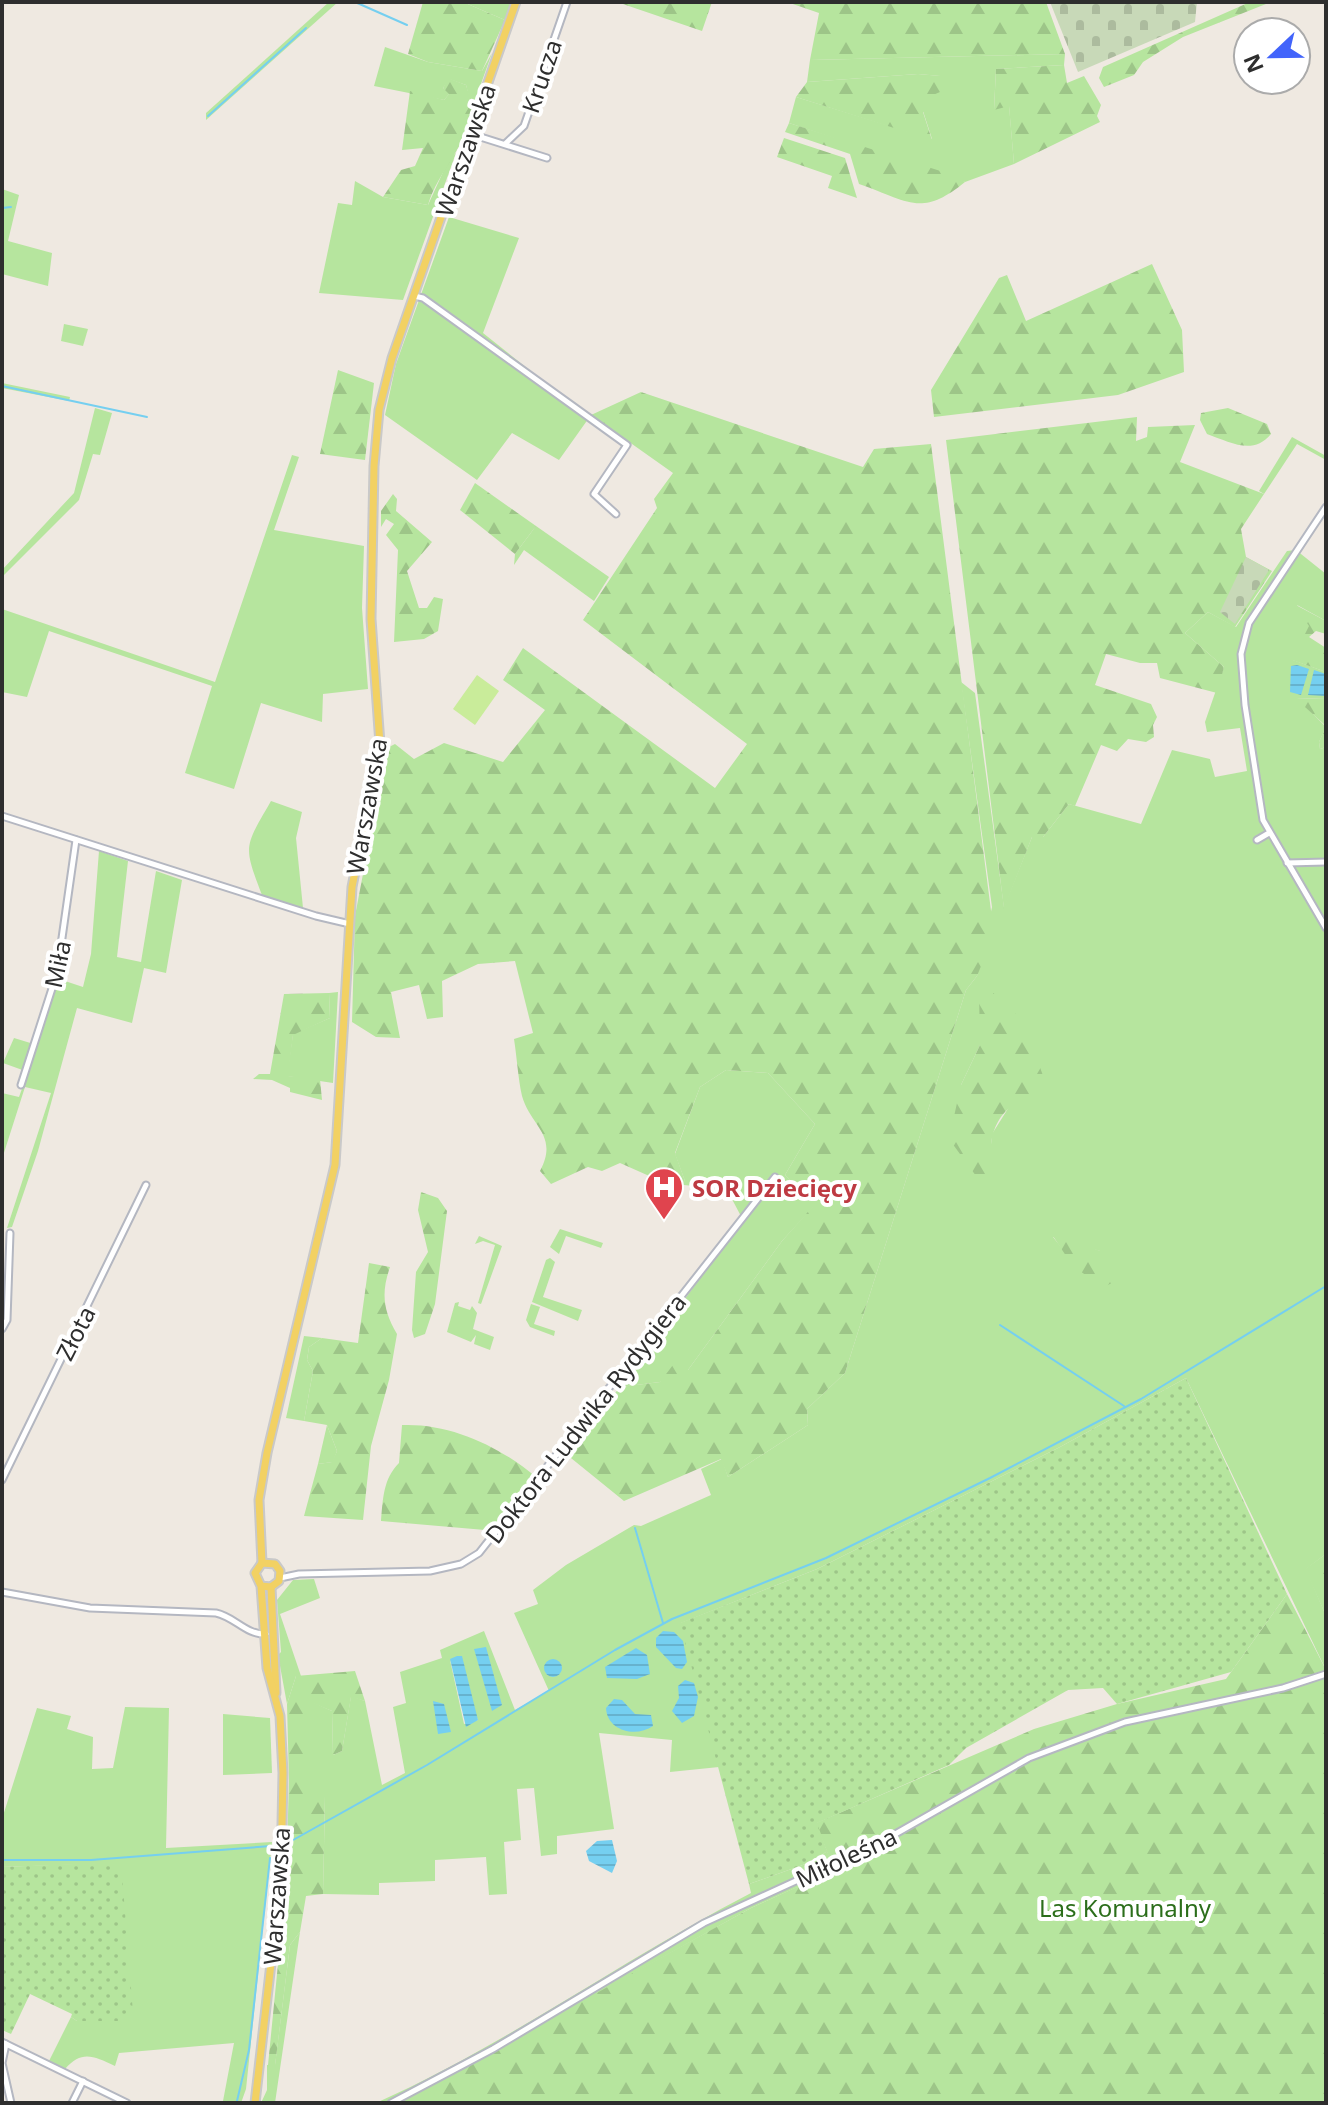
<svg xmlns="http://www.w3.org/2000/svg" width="1328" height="2105" viewBox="0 0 1328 2105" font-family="'Noto Sans',sans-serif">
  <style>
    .grass { fill: #b6e59e; fill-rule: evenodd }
    .forest { fill: url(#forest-firs) }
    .cemetery { fill: url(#cemetery-stones) }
    .garden { fill: url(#garden-dots) }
    .pitch { fill: #c9ec9a }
    .water { fill: url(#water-rules) }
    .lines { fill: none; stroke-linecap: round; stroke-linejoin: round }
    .stream { stroke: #75cff0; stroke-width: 2 }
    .minor-casing { stroke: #b4b7c1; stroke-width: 9 }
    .major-casing { stroke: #c9c9c9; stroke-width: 11 }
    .minor { stroke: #fff; stroke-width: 5 }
    .major { stroke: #f2d163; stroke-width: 7 }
    .labels { text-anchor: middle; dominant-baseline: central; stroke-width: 8; stroke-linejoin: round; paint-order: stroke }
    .street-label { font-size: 24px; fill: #2e2e2e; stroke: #fff }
    .health-label { font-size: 24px; font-weight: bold; fill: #be3a42; stroke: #fff; text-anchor: start }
    .park-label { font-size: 24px; fill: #2c6e1b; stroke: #fff }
  </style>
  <defs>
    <pattern id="forest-firs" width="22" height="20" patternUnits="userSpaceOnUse" patternTransform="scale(2)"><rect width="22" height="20" fill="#b6e59e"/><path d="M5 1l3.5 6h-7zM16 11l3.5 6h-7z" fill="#9dc588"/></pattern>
    <pattern id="cemetery-stones" width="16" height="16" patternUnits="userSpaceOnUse" patternTransform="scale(2)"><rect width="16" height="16" fill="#c8d9b8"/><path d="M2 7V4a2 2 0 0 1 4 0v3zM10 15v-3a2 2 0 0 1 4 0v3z" fill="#acbb9e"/></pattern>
    <pattern id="garden-dots" width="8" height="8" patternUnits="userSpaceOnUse" patternTransform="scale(2)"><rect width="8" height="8" fill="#b6e59e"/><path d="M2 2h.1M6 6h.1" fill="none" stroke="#9dc588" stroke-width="1.8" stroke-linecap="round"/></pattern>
    <pattern id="water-rules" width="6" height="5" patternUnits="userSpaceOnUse" patternTransform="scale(2)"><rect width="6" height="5" fill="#75cff0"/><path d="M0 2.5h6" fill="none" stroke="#66b2ce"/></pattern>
  </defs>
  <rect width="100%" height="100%" fill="#efe9e1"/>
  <g class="grass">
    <path d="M329,2H338L206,120V113Z"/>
    <path d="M463,2H511L505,20Z"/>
    <path d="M385,47L428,62L482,71L492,53L472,109L466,85L449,79L443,88L450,93L444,100L374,86Z"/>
    <path d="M1065,54L1064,65L996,69L994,109L1009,105L1014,164L965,182L789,123L796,97L932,139L923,111L940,76L918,74L807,82L810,60Z"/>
    <path d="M456,153L403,300L319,293L338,203L352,205L355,181L383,197L428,205L449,159Z"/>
    <path d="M2,189L19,195L8,241L52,253L48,286L2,274Z"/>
    <path d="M449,217L519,238L483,333L553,389L591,415L559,460L512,433L477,480L385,415L396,364Z"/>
    <path d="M64,324L88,329L83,346L61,341Z"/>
    <path d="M2,383L70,397L69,401L2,388Z"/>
    <path d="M95,408L112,413L100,455L93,454L79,500L2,577V570L74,493Z"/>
    <path d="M1292,437L1326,456V460L1297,444L1264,494L1259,491Z"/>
    <path d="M292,455L299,457L274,530L364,546L362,608L368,689L323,694L322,722L261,703L234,789L185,773L212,686L49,631L27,697L2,692V609L215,682Z"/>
    <path d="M536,526L609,577L594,601L524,550L514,565L515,554Z"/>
    <path d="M1296,550L1326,574V621L1297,605L1310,626L1293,660L1326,672V699L1297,698L1326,727L1319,742L1320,749L1326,747V1554L1306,1569L1326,1616V1670L1186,1378L1060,1447L817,1569L681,1623L719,1767L670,1772L672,1740L599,1733L614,1829L557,1836V1854L541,1856L534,1788L517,1789L521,1840L504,1842L507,1894L489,1895L486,1857L435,1860V1881L379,1883V1895L323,1894L325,1797L310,1796V1701L332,1711L333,1755L342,1751L351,1696L365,1701L382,1785L405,1773L393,1707L406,1703L400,1672L442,1658L440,1650L484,1631L515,1710L549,1691L514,1613L538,1604L533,1590L566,1565L634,1525L641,1526L711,1495L701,1469L722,1459L728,1477L808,1425L807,1409L845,1373L966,990L977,976L992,907L961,682L975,693L1004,907L1032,837H1043L1069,804L1141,824L1172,750L1210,759L1215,777L1247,771L1240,728L1207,732L1205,722L1224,667L1185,633L1208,612L1236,627L1287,551ZM980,1045L1009,1107L992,1134L990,1155L961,1085ZM1053,1237L1100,1251L1061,1247ZM450,1660L478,1720L464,1724Z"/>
    <path d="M271,801L302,812L296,838L303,908L262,895C243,845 244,848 271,801Z"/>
    <path d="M99,851L128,861L117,957L141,962L156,871L182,880L166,973L144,968L132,1023L77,1008L38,1151L12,1227L7,1228L51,1093L25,1087L2,1159V1093L19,1097L28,1072L3,1063L14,1038L37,1045L59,979L83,987L91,954Z"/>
    <path d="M338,992L333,1083L287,1076L293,1034L330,1018L329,993Z"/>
    <path d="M726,1070L768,1073L815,1124L785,1175L816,1204L782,1241L688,1370L660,1382L620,1387L743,1220L724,1184L703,1187L665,1183L685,1181L675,1154L700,1087Z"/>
    <path d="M560,1229L603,1243L601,1248L566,1236L559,1254L550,1247Z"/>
    <path d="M479,1236L502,1246L481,1304L478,1303L495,1245L483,1241L475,1244Z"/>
    <path d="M550,1258L555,1262L543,1297L582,1310L578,1321L532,1302L546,1260Z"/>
    <path d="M459,1302L458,1306L470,1310L472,1306L477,1313L473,1329L494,1337L490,1350L474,1344L476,1335L471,1342L447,1332L455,1303Z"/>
    <path d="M531,1304L540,1307L534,1324L555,1331L554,1336L530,1327L526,1320Z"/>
    <path d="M304,1336L322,1338L309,1347L307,1360L313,1371L304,1421L286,1418Z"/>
    <path d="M327,1425L337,1451L333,1462L318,1464Z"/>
    <path d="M314,1579L320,1598L280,1614L301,1676H296L287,1704L278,1655L281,1652L277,1600L293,1580Z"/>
    <path d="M125,1707L169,1708L166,1848L272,1842L246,2089L241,2103L223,2101L234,2043L119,2053L115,2066C93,2056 82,2050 65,2069L49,2061L71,2017L77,2021L121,1863L2,1867V1819L37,1708L71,1716L67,1729L93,1737L92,1769L113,1768Z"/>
    <path d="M223,1714L270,1718L272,1773L223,1775Z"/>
    <path d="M827,1851L835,1870L751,1908L444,2079L397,2103H376C508,2044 623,1959 751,1893L749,1884L814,1861Z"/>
    <path d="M300,1932L275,2103H261L267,2090V2065H275L290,1945Z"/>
  </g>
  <g class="forest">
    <path d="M423,2H463L505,20L482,71L428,62L408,54Z"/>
    <path d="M617,2H712L702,31Z"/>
    <path d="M787,2H1046L1065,54L810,60L819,13Z"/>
    <path d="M1250,2H1271L1183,37L1143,62L1134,75L1104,87L1099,78L1103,67Z"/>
    <path d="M1064,65L1067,83L1084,76L1101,105L1097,116L1100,122L1014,164L1009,106L994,110L996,69Z"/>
    <path d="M918,74L941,76L940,92L933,95V110L923,112L932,140L796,97L807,82Z"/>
    <path d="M448,78L466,85C468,92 473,103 472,110C468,145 438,171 428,205L383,197L401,170L415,166L423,148L402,150L410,91L444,100L449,94L443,88Z"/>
    <path d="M789,123L953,175L965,182C921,218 908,201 859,184L850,154L785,132Z"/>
    <path d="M784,138L845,158L857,198L828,188L832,176L777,157Z"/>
    <path d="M1152,264L1182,330L1184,372L1118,395L934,417L931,390L999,278L1007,275L1026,321Z"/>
    <path d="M338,370L374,383L365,460L320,454Z"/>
    <path d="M641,392L863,467L874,449L931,444L994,934L977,976L966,990L845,1373L807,1409L808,1425L728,1477L721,1459L624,1501L566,1454L620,1387L660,1382L676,1361L688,1370L782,1241L815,1204L785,1175L815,1124L768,1073L726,1070L700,1087L675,1153L685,1181L665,1183L620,1163L602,1171L588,1167L551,1184L540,1171C559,1135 531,1127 522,1096C518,1078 517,1058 514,1039L533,1033L515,961L478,964L442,981L443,1017L427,1019L419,985L391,992L400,1038L376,1037L352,1022L355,916L387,748L395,744L414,759L444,743L503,762L545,710L503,680L523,648L715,788L747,744L583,620L657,508L654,499L673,473L591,415Z"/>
    <path d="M1228,408L1267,424L1271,434C1253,456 1230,442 1207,434L1200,420L1201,413Z"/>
    <path d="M1137,417L1136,441L1147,437L1148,427L1195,425L1180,462L1264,494L1241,529L1246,557L1272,571L1235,627L1208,612L1185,633L1224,667L1217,693L1160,678L1157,663H1140L1106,654L1095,685L1151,704L1157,717L1153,725L1154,737L1146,742L1128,739L1117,751L1101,745L1075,806L1069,804L1043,837H1032L1004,909L946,440Z"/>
    <path d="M475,483L536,526L515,554L460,510Z"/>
    <path d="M393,494L397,499L396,511L432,542L407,571L419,608H427L434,597L443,599L438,631L424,639L394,642L398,550L386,535L394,524L386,519L381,527V511Z"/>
    <path d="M1294,604L1326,621V634L1316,631L1309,637L1326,648V672L1292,660L1309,626Z"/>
    <path d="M1295,698L1326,699V747L1320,749L1319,742L1326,726Z"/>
    <path d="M987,987L1023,1021L1049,1092C1037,1096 1023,1100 1012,1106C995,1117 985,1147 995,1164L979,1180L949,1139L961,1085L980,1045L979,991Z"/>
    <path d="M329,993L330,1018L293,1035L288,1076L320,1079L322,1100L290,1092V1088L272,1080L253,1079L259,1074H270L284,994Z"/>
    <path d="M421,1192L438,1198L447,1211L435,1304L425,1334L414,1338L412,1330L416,1272L428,1252L418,1210Z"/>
    <path d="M1061,1226L1073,1240L1100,1251L1115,1281L1103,1288L1072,1265L1053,1236Z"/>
    <path d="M369,1263L390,1267C381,1293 383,1310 397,1334L389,1380L371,1446L363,1520L304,1516L318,1464L332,1462L337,1451L327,1425L304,1421L313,1371L307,1360L309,1347L322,1338L358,1343Z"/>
    <path d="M402,1425C451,1423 501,1447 537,1478L492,1535L485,1530L381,1521C383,1499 383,1479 399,1463Z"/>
    <path d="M1326,1554V1616L1305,1569Z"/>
    <path d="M1287,1594L1326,1670V2103H397L751,1908L834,1870L816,1823L1034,1729L1117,1704L1226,1679Z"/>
    <path d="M355,1671L365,1701L351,1697L342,1751L333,1755L332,1711L310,1702V1796H325L323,1894L306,1896L300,1932L290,1945L275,2066L268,2065L286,1883L289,1781L287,1704L296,1676Z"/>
  </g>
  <g class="cemetery">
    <path d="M1050,2H1197L1195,22L1078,72Z"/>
    <path d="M1246,557L1269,570L1235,624L1220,612Z"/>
  </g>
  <g class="garden">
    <path d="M1186,1378L1287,1594L1231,1672L1117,1704L1103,1688L1068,1690L966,1748L949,1765L817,1823L827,1851L814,1861L749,1884L680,1623L817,1569L1060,1447Z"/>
    <path d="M121,1862L133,2013L126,2021H77L71,2017L72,2014L30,1994L11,2034L2,2030V1867Z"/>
  </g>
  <path class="pitch" d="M477,675L499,691L475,725L453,709Z"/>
  <g class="water">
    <path d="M1297,665L1309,669L1301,695L1290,692L1291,666Z"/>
    <path d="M1314,670L1326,674V696L1308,695Z"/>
    <path d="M663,1631L674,1632L683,1641L687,1662L682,1669L676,1668L656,1647V1638Z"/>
    <path d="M486,1647L502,1705L492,1711L474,1649Z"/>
    <path d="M636,1648L647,1655L650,1674L637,1679L607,1678L605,1667Z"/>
    <path d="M457,1656H462L478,1720L466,1727L450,1659Z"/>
    <circle cx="553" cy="1668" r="9"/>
    <path d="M685,1680L694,1683L698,1697L694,1716L682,1723L672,1711L679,1698L678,1686Z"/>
    <path d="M614,1699L622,1700L635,1714L651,1715L653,1726C636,1738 607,1731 606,1708Z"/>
    <path d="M433,1701L444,1704L451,1732L438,1734Z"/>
    <path d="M612,1840L617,1861L612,1873L589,1861L586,1851L597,1841Z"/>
  </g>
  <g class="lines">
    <g class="stream">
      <path d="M355,2L407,25"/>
      <path d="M208,116L306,28"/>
      <path d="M2,208L11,207"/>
      <path d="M2,386L147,417"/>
      <path d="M1000,1325L1124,1406"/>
      <path d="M635,1528L663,1623"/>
      <path d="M286,1844L427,1765L615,1650L672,1619L826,1558L990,1478L1141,1399L1326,1286"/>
      <path d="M2,1860H91L271,1846"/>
      <path d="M237,2101L249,2050L270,1858"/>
    </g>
    <defs>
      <g id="minor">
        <path d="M471,134L547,158"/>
        <path d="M505,144L524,126L567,2"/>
        <path d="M414,296L423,298L627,445L594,494L616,514"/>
        <path d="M1326,507L1249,623L1241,654L1245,705L1263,820L1326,928"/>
        <path d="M2,816L316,916L350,924"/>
        <path d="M1257,840L1269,833"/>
        <path d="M1287,863L1326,862"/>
        <path d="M21,1085L57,973L76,840"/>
        <path d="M2,1329L7,1320L10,1233"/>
        <path d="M2,1480L146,1185"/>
        <path d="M280,1578L299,1574L430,1571L461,1564L479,1553L775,1177"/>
        <path d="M2,1592L90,1608L216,1613C235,1617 246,1635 266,1634"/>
        <path d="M2,2042L127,2103"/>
        <path d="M6,2044L2,2063L11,2103"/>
        <path d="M72,2103L83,2081"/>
        <path d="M391,2103L493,2049L704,1923L883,1841L1029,1758L1125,1722L1283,1688L1326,1674"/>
      </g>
      <g id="major">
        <path d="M262,1563L259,1500L267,1453L335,1165L352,887L380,744L371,619L374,466L379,410L392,358L516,2"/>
        <path d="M271,1587L276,1693"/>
        <path d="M255,2103L281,1876L283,1773L280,1716L267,1668L261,1586L255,1573L262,1563L275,1564L280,1571L279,1581L271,1587L261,1586"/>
      </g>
    </defs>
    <use href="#minor" class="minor-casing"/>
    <use href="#major" class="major-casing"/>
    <use href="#minor" class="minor"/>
    <use href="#major" class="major"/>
  </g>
  <defs>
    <symbol id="hospital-pin" viewBox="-11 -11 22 30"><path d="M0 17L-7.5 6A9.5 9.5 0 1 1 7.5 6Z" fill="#e0444e" stroke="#fff"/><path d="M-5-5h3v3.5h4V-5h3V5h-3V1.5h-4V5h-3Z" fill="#fff"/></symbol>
  </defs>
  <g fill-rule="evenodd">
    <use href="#hospital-pin" x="642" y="1165" width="44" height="60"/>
  </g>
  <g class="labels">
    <g class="street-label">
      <text transform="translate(541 76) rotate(-71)">Krucza</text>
      <text transform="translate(465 150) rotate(-71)">Warszawska</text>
      <text transform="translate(366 806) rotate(-80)">Warszawska</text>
      <text transform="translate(57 964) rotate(-78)">Miła</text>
      <text transform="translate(75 1333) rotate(-63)">Złota</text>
      <text transform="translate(585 1418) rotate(-52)">Doktora Ludwika Rydygiera</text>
      <text transform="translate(846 1857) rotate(-25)">Miłoleśna</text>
      <text transform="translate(276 1896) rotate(-86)">Warszawska</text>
    </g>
    <g class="health-label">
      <text x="692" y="1187">SOR Dziecięcy</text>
    </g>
    <g class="park-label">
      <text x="1125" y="1907">Las Komunalny</text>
    </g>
  </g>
  <rect width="1328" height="2105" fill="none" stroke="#2e2e2e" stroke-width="8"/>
  <g transform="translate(1272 56) rotate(248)"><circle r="38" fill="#ffffff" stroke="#ababab" stroke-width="2"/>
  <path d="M0-6L14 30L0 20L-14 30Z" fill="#4264fb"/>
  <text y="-12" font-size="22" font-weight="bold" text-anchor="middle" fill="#2e2e2e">N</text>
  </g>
</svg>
